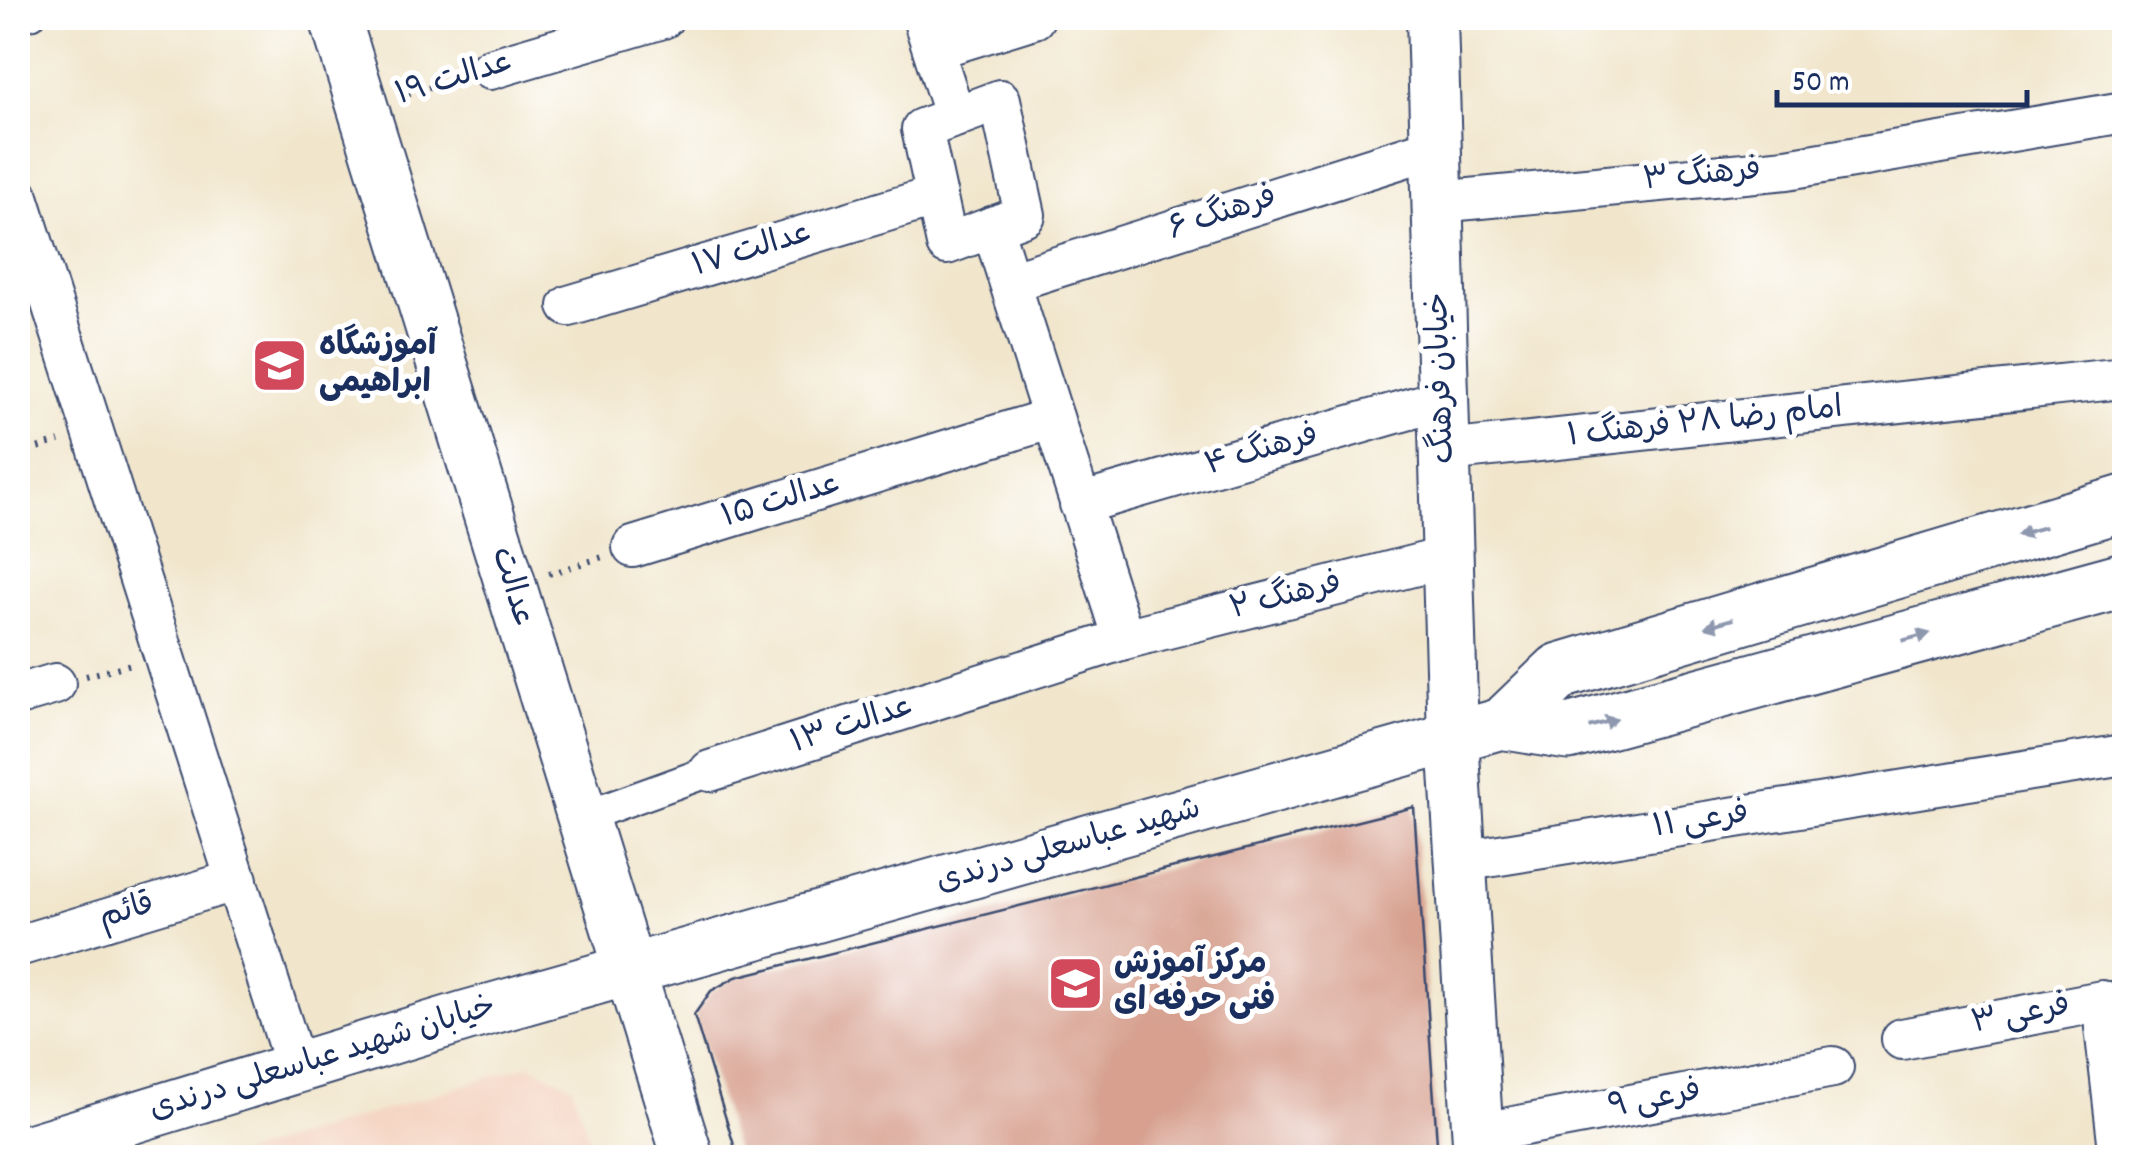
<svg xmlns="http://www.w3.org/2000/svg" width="2142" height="1175" viewBox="0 0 2142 1175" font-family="Dekko,'Playpen Sans Arabic',sans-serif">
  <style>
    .built { fill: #f4d3c0 }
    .building { fill: #d7a08f }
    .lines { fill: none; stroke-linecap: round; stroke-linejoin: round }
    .service-casing { stroke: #3b4a6e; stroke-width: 24 }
    .pedestrian-casing { stroke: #3b4a6e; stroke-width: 34 }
    .minor-casing { stroke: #3b4a6e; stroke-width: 44 }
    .tertiary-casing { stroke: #3b4a6e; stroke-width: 54 }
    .secondary-casing { stroke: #3b4a6e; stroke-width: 59 }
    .path { stroke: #3b4a6e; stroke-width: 6; stroke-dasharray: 2.5 8; stroke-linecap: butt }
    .service { stroke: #fff; stroke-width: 20 }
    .pedestrian { stroke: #fff; stroke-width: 30 }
    .minor { stroke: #fff; stroke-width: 40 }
    .tertiary { stroke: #fff; stroke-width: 50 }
    .secondary { stroke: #fff; stroke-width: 55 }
    .oneway { fill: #8d97ae }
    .labels { text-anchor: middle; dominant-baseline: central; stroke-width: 10; stroke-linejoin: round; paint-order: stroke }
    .street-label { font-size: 32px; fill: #1b2f5e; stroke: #fff }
    .poi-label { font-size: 32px; font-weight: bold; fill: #1b2f5e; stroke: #fff; text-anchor: start }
  </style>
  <rect width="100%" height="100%" fill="#fff"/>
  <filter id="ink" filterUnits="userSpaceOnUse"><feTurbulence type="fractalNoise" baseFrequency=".01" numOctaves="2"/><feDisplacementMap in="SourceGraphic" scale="20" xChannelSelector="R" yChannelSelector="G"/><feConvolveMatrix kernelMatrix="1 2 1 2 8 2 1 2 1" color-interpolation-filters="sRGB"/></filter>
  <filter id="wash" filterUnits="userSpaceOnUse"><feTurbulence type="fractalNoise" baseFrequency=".0048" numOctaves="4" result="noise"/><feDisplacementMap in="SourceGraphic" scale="40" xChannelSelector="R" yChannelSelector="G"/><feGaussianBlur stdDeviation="2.25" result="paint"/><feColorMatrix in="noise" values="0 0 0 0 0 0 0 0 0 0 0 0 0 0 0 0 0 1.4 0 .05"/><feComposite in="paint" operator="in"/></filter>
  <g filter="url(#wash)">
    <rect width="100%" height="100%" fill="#f1e6cc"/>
    <path class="built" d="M529,1065L572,1086L595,1157H233Z"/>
    <g id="blocks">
      <path class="building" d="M1414,807L1438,1158H738L694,1015L711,991L736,977Z"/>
    </g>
  </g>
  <g filter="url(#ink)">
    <use href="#blocks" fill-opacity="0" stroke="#3b4a6e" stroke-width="2.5"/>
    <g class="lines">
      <defs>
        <path id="service" d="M18,22L34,18"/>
        <path id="pedestrian" d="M583,817L710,771"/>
        <g id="minor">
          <path d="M923,18L955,117"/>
          <path d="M934,49L1034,18"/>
          <path d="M490,69L663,18"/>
          <path d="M1000,100L1025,215L947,244L922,129Z"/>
          <path d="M18,197L296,1068"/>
          <path d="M1438,202L1787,169L2124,112"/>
          <path d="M992,227L1124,639"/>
          <path d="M1010,282L1436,147"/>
          <path d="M569,306L937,196"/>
          <path d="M1446,451L2124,378"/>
          <path d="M1080,504L1444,399"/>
          <path d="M633,547L1053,418"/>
          <path d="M18,695L55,684"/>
          <path d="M710,771L1124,639L1448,557"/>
          <path d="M1462,861L2124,755"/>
          <path d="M18,946L237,880"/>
          <path d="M1902,1039L2102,1001L2120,1158"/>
          <path d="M1477,1134L1833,1067"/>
        </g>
        <g id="tertiary">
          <path d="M335,18L688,1158"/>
          <path d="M1432,18L1453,738L1479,1158"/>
          <path d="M18,1153L466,1016L1507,722"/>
        </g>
        <g id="secondary">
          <path d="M1507,722L1560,671L2124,503"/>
          <path d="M1507,722L1568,732L2124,580"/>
        </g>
      </defs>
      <use href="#service" class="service-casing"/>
      <use href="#pedestrian" class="pedestrian-casing"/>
      <use href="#minor" class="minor-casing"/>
      <use href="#tertiary" class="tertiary-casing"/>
      <use href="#secondary" class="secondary-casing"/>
      <g class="path">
        <path d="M398,97L457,79"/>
        <path d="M18,454L59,441"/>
        <path d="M549,574L603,557"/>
        <path d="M86,676L131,664"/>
      </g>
      <use href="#service" class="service"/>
      <use href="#pedestrian" class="pedestrian"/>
      <use href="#minor" class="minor"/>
      <use href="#tertiary" class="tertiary"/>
      <use href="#secondary" class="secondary"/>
    </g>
    <defs><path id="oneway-solid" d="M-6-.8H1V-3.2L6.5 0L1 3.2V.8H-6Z" transform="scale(2.5)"/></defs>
    <g class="oneway">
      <use href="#oneway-solid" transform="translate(2031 531) rotate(164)"/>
      <use href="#oneway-solid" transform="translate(1719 623) rotate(164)"/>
      <use href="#oneway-solid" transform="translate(1916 637) rotate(-15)"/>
      <use href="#oneway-solid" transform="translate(1603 723) rotate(-15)"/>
    </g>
  </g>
  <defs>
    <symbol id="school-square" viewBox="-11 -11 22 22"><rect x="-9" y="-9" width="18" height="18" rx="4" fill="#d1495b" stroke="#fff"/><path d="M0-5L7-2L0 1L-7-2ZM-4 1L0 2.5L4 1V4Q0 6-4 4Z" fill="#fff"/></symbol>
  </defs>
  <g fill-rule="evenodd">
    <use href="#school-square" x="248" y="334" width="63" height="63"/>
    <use href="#school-square" x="1044" y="952" width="63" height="63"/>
  </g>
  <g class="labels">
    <g class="street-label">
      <text transform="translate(455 80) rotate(-17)">عدالت ۱۹</text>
      <text transform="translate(1702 177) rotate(-5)">فرهنگ ۳</text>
      <text transform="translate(1223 215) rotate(-18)">فرهنگ ۶</text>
      <text transform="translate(753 251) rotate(-17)">عدالت ۱۷</text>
      <text transform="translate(1443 378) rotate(-92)">خیابان فرهنگ</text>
      <text transform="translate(1705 424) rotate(-6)">امام رضا ۲۸ فرهنگ ۱</text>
      <text transform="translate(1262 452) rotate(-16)">فرهنگ ۴</text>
      <text transform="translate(782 502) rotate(-17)">عدالت ۱۵</text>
      <text transform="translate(511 588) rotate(73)">عدالت</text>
      <text transform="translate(1286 598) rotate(-14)">فرهنگ ۲</text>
      <text transform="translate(853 726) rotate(-18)">عدالت ۱۳</text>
      <text transform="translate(1701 822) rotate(-9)">فرعی ۱۱</text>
      <text transform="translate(1069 847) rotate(-16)">شهید عباسعلی درندی</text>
      <text transform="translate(127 913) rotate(-17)">قائم</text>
      <text transform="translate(2021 1016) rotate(-11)">فرعی ۳</text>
      <text transform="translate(323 1060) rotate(-17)">خیابان شهید عباسعلی درندی</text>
      <text transform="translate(1655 1101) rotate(-11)">فرعی ۹</text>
    </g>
    <g class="poi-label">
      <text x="319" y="348">آموزشگاه<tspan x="319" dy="37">ابراهیمی</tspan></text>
      <text x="1114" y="966">مرکز آموزش<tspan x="1114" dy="37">فنی حرفه ای</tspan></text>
    </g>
  </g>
  <rect width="2142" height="1175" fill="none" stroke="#fff" stroke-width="60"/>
  <path d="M1777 90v15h250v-15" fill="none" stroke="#1b2f5e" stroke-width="5"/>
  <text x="1792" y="90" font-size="30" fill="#1b2f5e" stroke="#ffffff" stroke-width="8" paint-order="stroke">50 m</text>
</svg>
